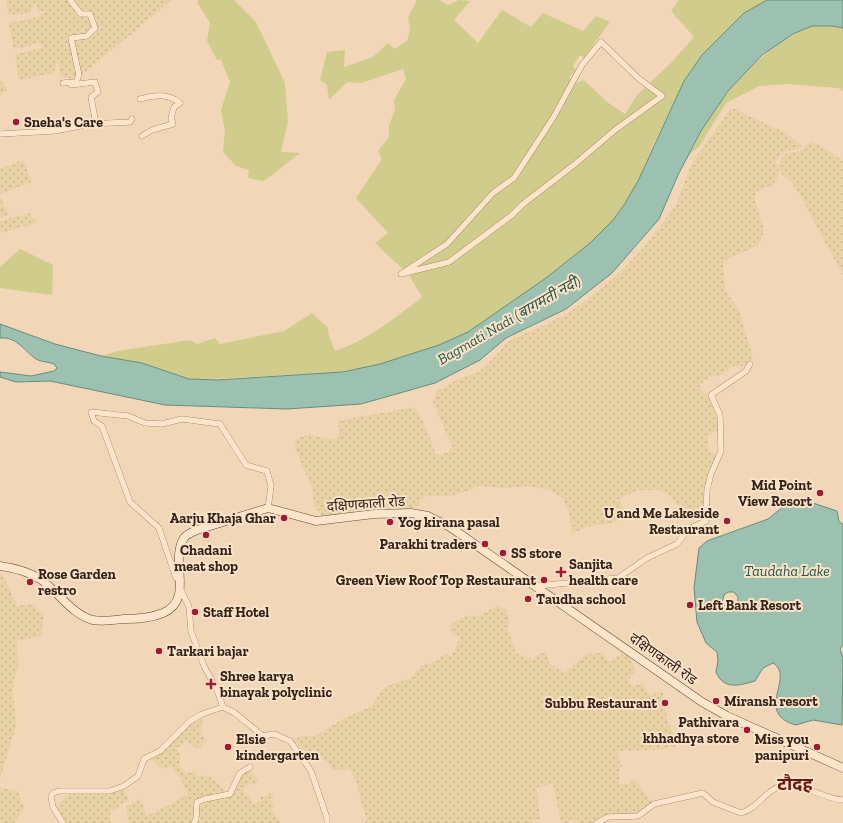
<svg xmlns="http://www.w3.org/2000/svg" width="843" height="823" viewBox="0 0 843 823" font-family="'Zilla Slab','Noto Sans Devanagari',serif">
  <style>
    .farmland { fill: url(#farmland-dots) }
    .grass { fill: #d0cc8b }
    .water { fill: #9dc1b0; stroke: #658e7d; fill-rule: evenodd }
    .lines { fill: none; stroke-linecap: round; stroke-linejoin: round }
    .minor-casing { stroke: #896552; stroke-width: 6 }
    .secondary-casing { stroke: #6a4735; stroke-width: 9 }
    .minor { stroke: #fce5cb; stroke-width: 5.5 }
    .secondary { stroke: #fce5cb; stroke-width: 8 }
    .poi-dot { fill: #9d1c33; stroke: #f9e2c8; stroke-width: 1.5 }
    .labels { text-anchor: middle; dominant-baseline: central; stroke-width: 4; stroke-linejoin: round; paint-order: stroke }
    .poi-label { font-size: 14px; font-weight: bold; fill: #362218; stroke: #f9e2c8; text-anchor: start }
    .street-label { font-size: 14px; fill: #362218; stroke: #f9e2c8 }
    .water-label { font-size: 15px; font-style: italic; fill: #26574c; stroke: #f9e2c8 }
    .district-label { font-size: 18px; font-weight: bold; fill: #661714; stroke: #f9e2c8 }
  </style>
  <defs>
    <pattern id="farmland-dots" width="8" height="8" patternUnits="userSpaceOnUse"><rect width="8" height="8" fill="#e8d1a4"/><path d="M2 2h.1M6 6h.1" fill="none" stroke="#c8b38c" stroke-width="1.8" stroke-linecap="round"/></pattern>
  </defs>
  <rect width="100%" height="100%" fill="#f2d6b8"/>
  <g class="farmland">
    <path d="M6,0H172L77,79L60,77L58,59L54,73L19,80L15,54L43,48L41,43L14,49L9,23L39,17L46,11H39L35,3L30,13L8,15Z"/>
    <path d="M0,79L8,90L0,96Z"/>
    <path d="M730,109H734L786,133L802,146L797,150H786L782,152L776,162L779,172L776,181L771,186L755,192V200L764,230L761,240L757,246L731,257L723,263L725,290L739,310L753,358L752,362L744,366H733L721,375L709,377L700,385L701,390L708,396L718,421V430L708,436V450L712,454L715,453V457L707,474L701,516L691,520L669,495L658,490H641L626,495L620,499L624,514L622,519L609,524L588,526L572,534L569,511L563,498L550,490L529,486L508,488L475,486L473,489L451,496H426L420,500L419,505L412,509L397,510L381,506L365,508L347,514L321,515L314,505L312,488L295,448L296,440L300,437L309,434L323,438L336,439L339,434L338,421L415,407L423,421L436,454L441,455L450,451L452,448L451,443L433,402L437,391L457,380L471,375L484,368L509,341L551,322L576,308L619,274L643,248L675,207L691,165Z"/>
    <path d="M811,142L821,146L843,161V275L797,190L790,180L782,175L778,165L785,154L800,151Z"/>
    <path d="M24,160L31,182L0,194V169Z"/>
    <path d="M0,197L9,215L0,218Z"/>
    <path d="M30,213L32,218H34L37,223L0,233V221Z"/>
    <path d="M0,573L2,574L17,606L32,604L44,614L41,636L17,640L18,668L14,679L13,693L16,726L0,778Z"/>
    <path d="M498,605L506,610L509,619L508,631L516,653L533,660L545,651L550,664L565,673L586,654L603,653L608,662L624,653L631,660L636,672L627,680L632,687L642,683L651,696L660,690L663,693L668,723L676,738V746L666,749L619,751L618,754L622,766L619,769V784H630L631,780H635L654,805L638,817L621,816L596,823H578L570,820L569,823H561L553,783L537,789L540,819L533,821L532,823H363L367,821L355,779L350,769L332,770L328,762L307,754L294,741L300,736H315L343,719L372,706L381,691L392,684L409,679L421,666L432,663L446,654L451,657L461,637L450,631L451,624L461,618L474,615L478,617Z"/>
    <path d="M203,712L201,733L207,740L198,749L186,741L176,749L181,755L179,763L181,767L185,772L191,773L194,770L199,778L206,775L213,779L226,793H234L238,778L248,767L259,782L246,786L243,791L248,795L253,805L262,801L260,797L266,796L270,792L274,795L270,799L274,805L272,810L280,823H127H128L126,806L141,799L146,816L173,803L188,794L180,778L172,766L161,769L151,758Z"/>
    <path d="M0,787L18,792L24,808L14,823H0Z"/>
    <path d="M123,788L129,801L120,804L117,810L110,809V823H66L56,806L69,795L66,792Z"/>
  </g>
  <g class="grass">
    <path d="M199,0H234L256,22L285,83L288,121L281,152L300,153L264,181L248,178L249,170L236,166L223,152L225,131L221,110L230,82L221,60H217L207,41L210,23L197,2Z"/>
    <path d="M417,0H439L448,5L459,0L470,1L454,20L478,43L502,10L531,27L543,13L583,31L596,16L610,22L584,58L580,55L573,66L576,70L569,77L576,83L584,80L607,102L625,114L637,95L672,62L694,37L671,11L679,0H767L744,13L691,70L654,143L638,181L624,205L613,220L590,243L546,278L468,332L439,345L380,364L343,372L193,380L142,363L101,356L118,351L190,340L197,344L215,338L220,344L284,331L312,313L328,328L329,337L335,351C368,340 395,318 422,297L409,275L375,243L388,233L356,198L382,159L378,151L389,137V125L395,110L394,100L406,79L403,69L361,83L347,82L329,100L327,85L320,80L327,52L345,50L344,67L373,57L388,43L395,49L407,41L410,29L408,18Z"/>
    <path d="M812,26H832L843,28V91L838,88L787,84L759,86L726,103L699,147L690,154C717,99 754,51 812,26Z"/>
    <path d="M20,249L53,265L52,295L0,288V267Z"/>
  </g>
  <g class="water">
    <path d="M767,0H843V28L832,26H812L793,34L762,55L728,91L701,131L678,175L659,219L612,273L566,309L506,338L480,360L435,383L361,404L287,409L165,405L50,381L16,382L0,377V372L31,376L54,371L57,368L54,364C49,362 43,362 38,360C26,354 18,336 0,338V324L55,344L101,356L142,363L189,379L217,380L343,372L380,364L439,345L468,332L546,278L590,243L613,220L624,205L638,181L684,81L702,55L744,13Z"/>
    <path d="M789,502H810L837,511L839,522L843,524V645L840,649L843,658L842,725L813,720L796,725C753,713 796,677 773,663L763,668L755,681C740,685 724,691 716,672L718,661L717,652L706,643L697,622L694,588L699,548L707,541L768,519ZM728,592H734L738,597V602L733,608L726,607L722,603L724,595Z"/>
  </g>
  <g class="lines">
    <defs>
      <g id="minor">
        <path d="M601,42L638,78L662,96L615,130L575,164L523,204L512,215L449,262L401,274L447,244L493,193L514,178L553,118L582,65Z"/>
        <path d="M63,83L76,82L79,75L71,38L87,36L95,28L90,14H81L70,0"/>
        <path d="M71,85L95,82L98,92L91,97L96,124"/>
        <path d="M140,99C155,95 168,93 180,103L174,107L171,118L173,124L152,130L142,136"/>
        <path d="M0,134L54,131L90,124L130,122L132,119"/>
        <path d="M181,580L176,578L159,528L130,502L102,426L94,421L91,412L128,416L145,423L162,424L182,419L220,424L246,465L267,471L271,486L268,509"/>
        <path d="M537,586L618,578L647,558L677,544L688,529L706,521L707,490L711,474L721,451L720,415L711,395L746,371L750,364"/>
        <path d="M180,588L189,607L191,631L204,666L217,690L223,707L235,713L263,736L274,734L290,741L311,771L327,818V823"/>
        <path d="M63,823L53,807L51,797L53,793L59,791H110L124,786L138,776L144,759L160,751L190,721L202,714L223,707"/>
        <path d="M194,823L196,819L197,802L205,799L230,794L240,773L250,767"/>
        <path d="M597,823L608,817L638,816L654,804L703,793L713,802L741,813C756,809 764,793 778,787C797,779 822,799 843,800"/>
      </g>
      <path id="secondary" d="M0,566C14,568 29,572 40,579C58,591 72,615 93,620C103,622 114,620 124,619C137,619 151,618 163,613C195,599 169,561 184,538C187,534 192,532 197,530L268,508L316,521L374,514L411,513L428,516L450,527L702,702L727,716L843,768"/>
    </defs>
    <use href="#minor" class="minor-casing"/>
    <use href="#secondary" class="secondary-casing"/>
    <use href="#minor" class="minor"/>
    <use href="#secondary" class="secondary"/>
  </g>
  <g class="poi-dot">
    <circle cx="16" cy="122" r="4"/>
    <circle cx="820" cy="493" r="4"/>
    <circle cx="284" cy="518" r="4"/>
    <circle cx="727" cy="521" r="4"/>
    <circle cx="390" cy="522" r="4"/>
    <circle cx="206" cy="535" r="4"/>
    <circle cx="485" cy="544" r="4"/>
    <circle cx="503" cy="553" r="4"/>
    <path d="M559 566h4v4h4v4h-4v4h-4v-4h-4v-4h4z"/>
    <circle cx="544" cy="580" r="4"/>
    <circle cx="30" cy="582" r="4"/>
    <circle cx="528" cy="599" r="4"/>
    <circle cx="690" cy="605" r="4"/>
    <circle cx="195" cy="612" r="4"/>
    <circle cx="159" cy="651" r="4"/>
    <path d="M209 678h4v4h4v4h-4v4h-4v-4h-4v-4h4z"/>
    <circle cx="716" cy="701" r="4"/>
    <circle cx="665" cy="703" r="4"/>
    <circle cx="747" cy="730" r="4"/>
    <circle cx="228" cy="747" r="4"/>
    <circle cx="817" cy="747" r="4"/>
  </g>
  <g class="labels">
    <g class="poi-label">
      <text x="24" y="122">Sneha's Care</text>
      <text x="812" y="485" text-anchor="end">Mid Point<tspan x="812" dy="16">View Resort</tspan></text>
      <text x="719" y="513" text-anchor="end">U and Me Lakeside<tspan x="719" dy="16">Restaurant</tspan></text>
      <text x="276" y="518" text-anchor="end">Aarju Khaja Ghar</text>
      <text x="398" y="522">Yog kirana pasal</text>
      <text x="477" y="544" text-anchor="end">Parakhi traders</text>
      <text x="206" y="550" text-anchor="middle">Chadani<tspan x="206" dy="16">meat shop</tspan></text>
      <text x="511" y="553">SS store</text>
      <text x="569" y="564">Sanjita<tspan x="569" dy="16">health care</tspan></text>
      <text x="38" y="574">Rose Garden<tspan x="38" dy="16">restro</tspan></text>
      <text x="536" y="580" text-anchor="end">Green View Roof Top Restaurant</text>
      <text x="536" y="599">Taudha school</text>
      <text x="698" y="605">Left Bank Resort</text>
      <text x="203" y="612">Staff Hotel</text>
      <text x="167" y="651">Tarkari bajar</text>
      <text x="220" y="676">Shree karya<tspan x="220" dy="16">binayak polyclinic</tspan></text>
      <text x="724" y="701">Miransh resort</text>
      <text x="657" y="703" text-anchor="end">Subbu Restaurant</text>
      <text x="739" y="722" text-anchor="end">Pathivara<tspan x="739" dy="16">khhadhya store</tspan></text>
      <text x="236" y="739">Elsie<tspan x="236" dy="16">kindergarten</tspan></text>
      <text x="809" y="739" text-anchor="end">Miss you<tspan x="809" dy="16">panipuri</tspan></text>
    </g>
    <g class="street-label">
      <text transform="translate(366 504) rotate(-4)">दक्षिणकाली रोड</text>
      <text transform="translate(663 659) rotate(35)">दक्षिणकाली रोड</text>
    </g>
    <g class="water-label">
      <text transform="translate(509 320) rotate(-30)">Bagmati Nadi (बागमती नदी)</text>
      <text x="787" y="571">Taudaha Lake</text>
    </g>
    <g class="district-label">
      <text x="795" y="784">टौदह</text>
    </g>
  </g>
</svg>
